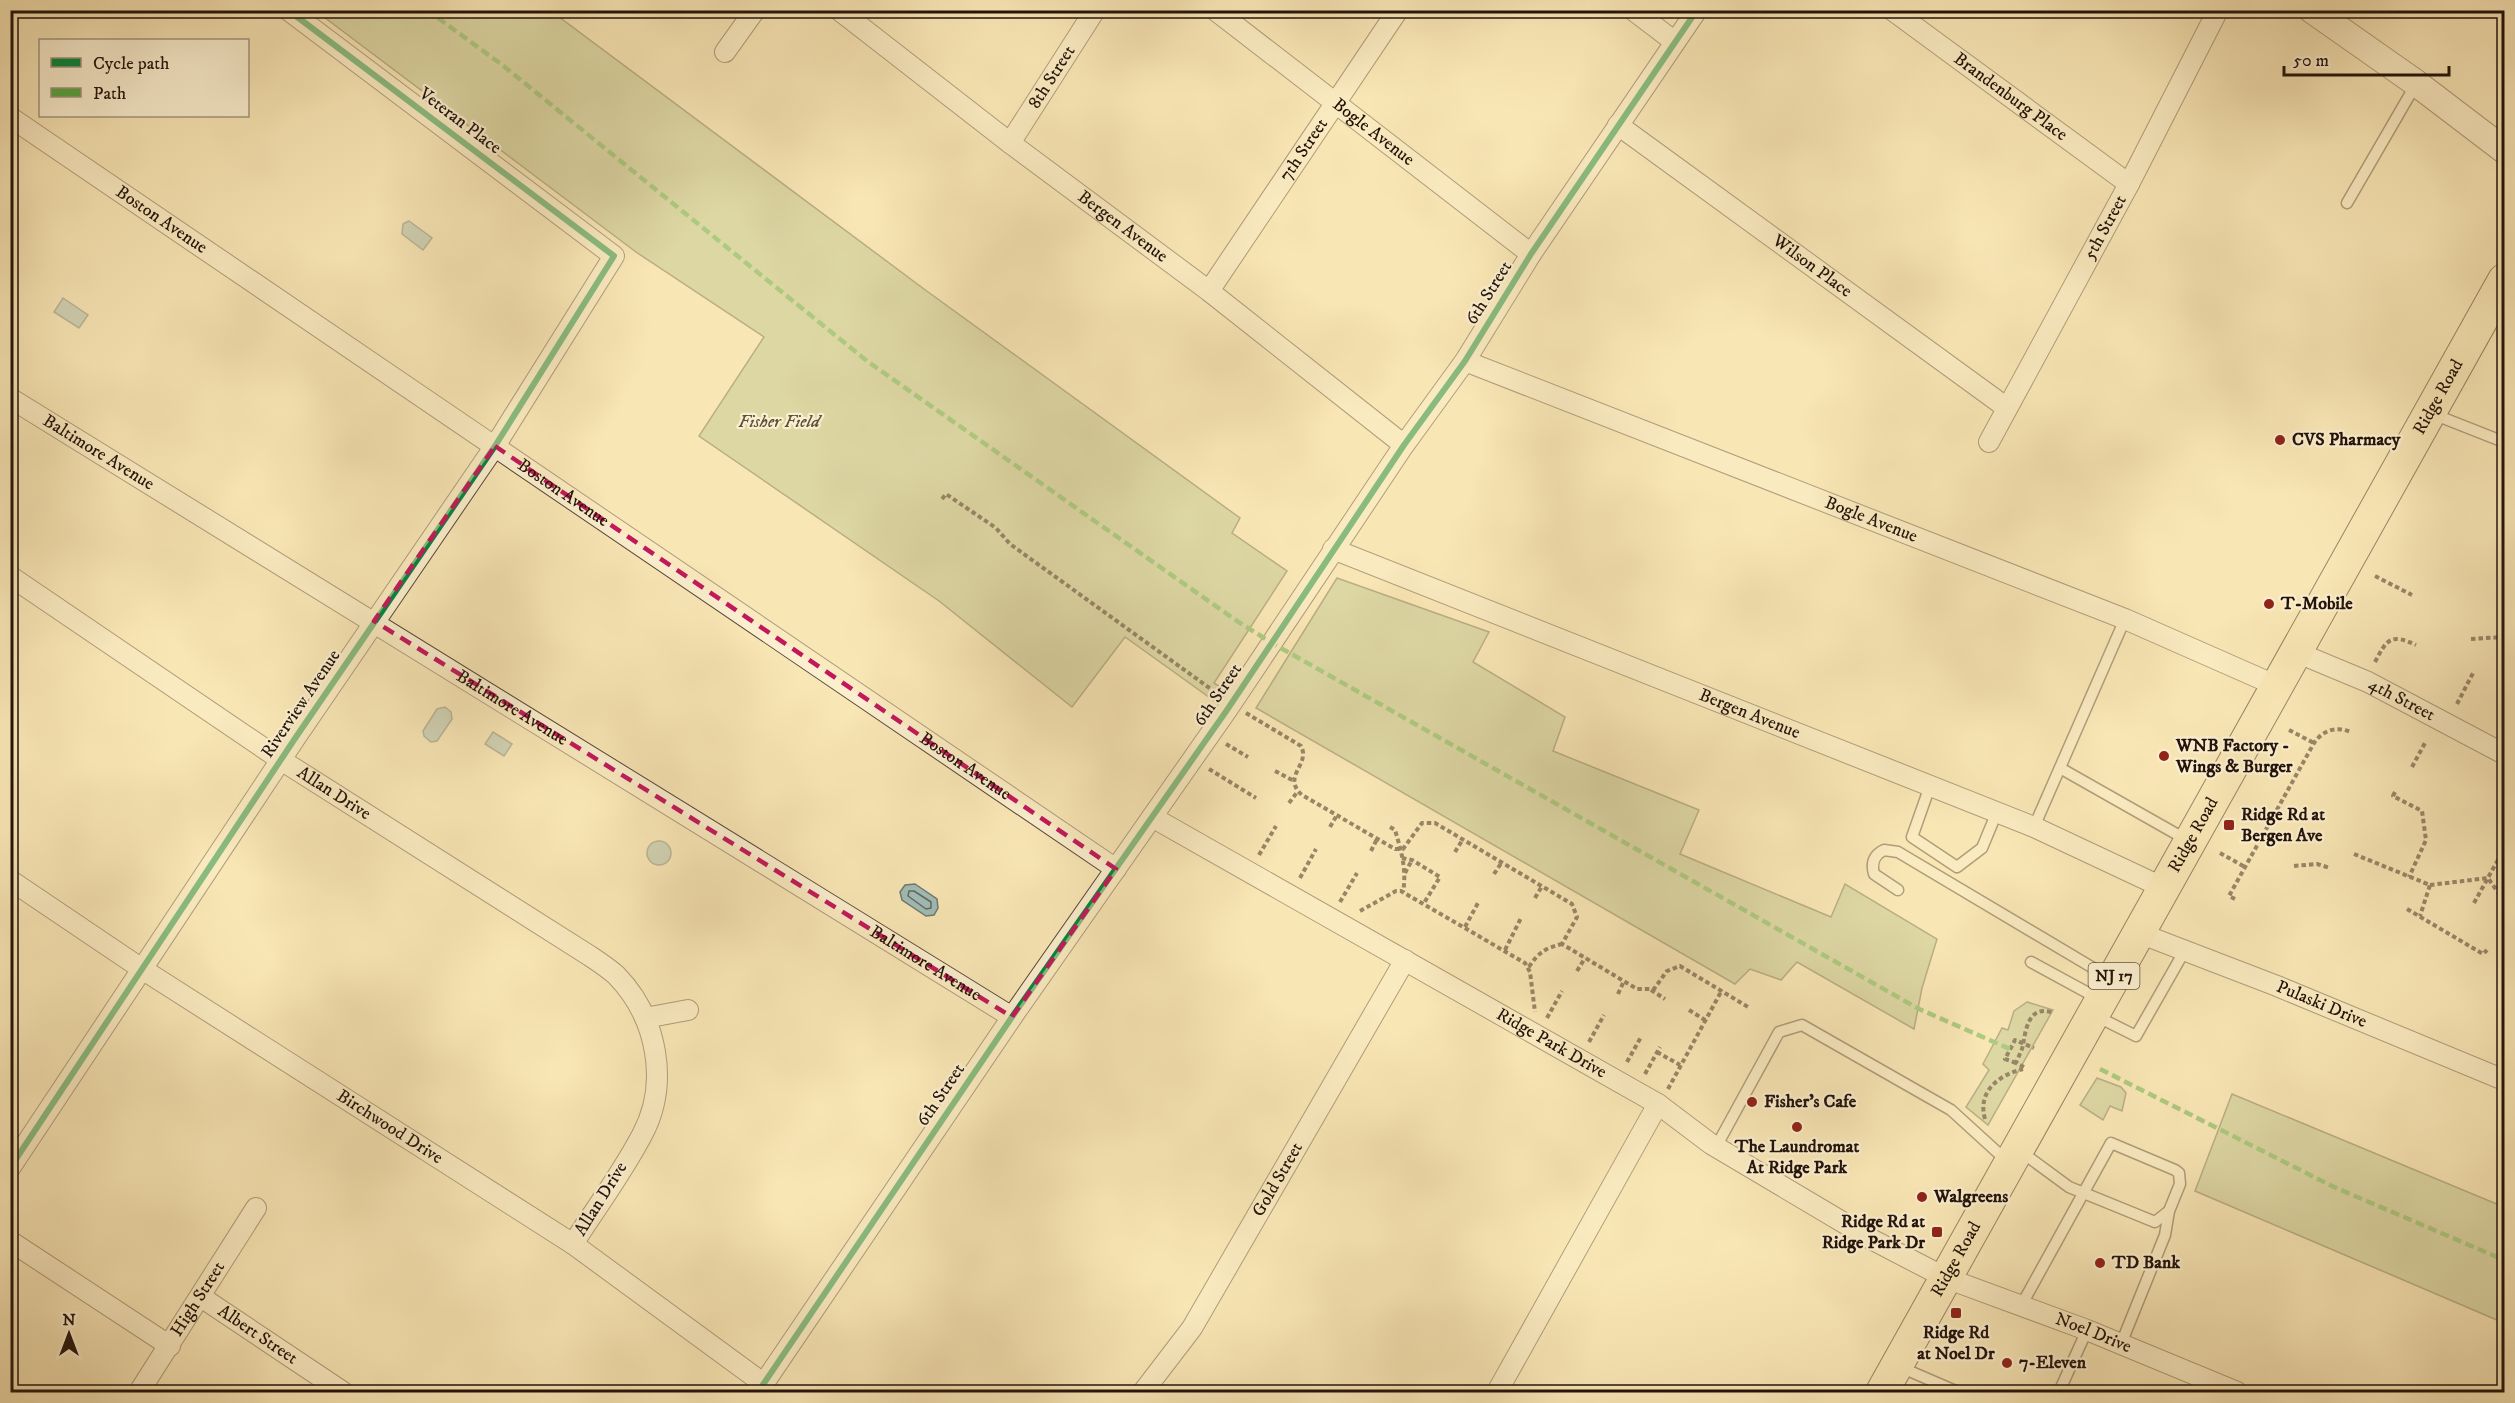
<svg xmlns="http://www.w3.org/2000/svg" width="2515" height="1403" viewBox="0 0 2515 1403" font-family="'IM FELL DW Pica',serif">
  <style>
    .green { fill: #bbc690; stroke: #6e6c4d; stroke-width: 1.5 }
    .water { fill: #a1bdb7; stroke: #6e7972; stroke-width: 1.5 }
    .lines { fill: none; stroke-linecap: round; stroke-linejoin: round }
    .shore { stroke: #626860; stroke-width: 1.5 }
    .service-casing { stroke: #584735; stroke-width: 13 }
    .minor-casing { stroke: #584735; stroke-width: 22 }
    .tertiary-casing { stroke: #584735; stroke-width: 28 }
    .primary-casing { stroke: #22120a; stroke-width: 34 }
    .path { stroke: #22120a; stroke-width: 4; stroke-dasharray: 4.5 3; stroke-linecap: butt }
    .service { stroke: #fbefcf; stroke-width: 10 }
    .minor { stroke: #fbefcf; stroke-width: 20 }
    .tertiary { stroke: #fbefcf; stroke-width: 26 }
    .primary { stroke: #f9e6b5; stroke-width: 32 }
    .quiet { stroke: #53a841; stroke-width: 4.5; stroke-dasharray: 9 4.5; stroke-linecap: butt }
    .cycleway-casing { stroke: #fbefcf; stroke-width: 10 }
    .cycleway { stroke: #00873e; stroke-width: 6 }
    .marked { fill: none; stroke: #c2185b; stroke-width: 4.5; stroke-dasharray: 12 8; stroke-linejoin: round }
    .poi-dot { fill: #8f2418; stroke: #fbefcf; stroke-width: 2 }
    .labels { text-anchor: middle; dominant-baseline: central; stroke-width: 4.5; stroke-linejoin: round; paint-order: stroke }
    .shield { fill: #fbefcf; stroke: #635445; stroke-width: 1.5 }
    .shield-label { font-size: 16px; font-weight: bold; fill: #22120a }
    .street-label { font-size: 18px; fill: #22120a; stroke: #fbefcf }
    .park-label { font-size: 18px; font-style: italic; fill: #585139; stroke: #fbefcf }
    .poi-label { font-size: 18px; font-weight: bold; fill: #22120a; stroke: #fbefcf; text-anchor: start }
  </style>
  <rect width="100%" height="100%" fill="#f9e6b5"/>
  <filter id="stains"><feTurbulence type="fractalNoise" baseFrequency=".00333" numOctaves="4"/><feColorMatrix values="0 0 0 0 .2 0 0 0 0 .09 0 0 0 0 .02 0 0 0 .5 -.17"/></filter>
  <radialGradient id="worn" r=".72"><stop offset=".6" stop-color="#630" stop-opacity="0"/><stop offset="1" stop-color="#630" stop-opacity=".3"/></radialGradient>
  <g class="green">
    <path d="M316,11H551L924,289L1240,518L1232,533L1287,571L1214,683L1236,697L1227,710L1125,637L1072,707L939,601L699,436L764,337L636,252Z"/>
    <path d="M1337,578L1489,632L1473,662L1565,717L1553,751L1699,810L1680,854L1831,917L1845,884L1937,939L1922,988L1914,1029L1797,962L1781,980L1750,969L1735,984L1256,708Z"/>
    <path d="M2027,1002L2053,1010L1988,1125L1966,1107L1989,1070L1983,1064L2002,1028L2008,1030L2014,1011Z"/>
    <path d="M2097,1078L2121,1087L2126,1093L2122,1111L2110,1106L2103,1120L2080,1105Z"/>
    <path d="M2232,1094L2504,1207V1323L2195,1191Z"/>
  </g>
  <g class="water">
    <path d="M409,221L432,238L423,250L402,234L403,224Z"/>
    <path d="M63,298L88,315L79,328L54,312Z"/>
    <path d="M445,707L451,712L452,719L437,741L431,742L424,736L423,731L437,709Z"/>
    <path d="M493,732L512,744L504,756L485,744Z"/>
    <circle cx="659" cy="853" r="12"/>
    <path d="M915,884L937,899L938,908L934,915L926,916L902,900L900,892L905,885Z"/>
  </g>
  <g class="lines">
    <path class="shore" d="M909,891H914L931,902V908L926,909L908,896Z"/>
    <defs>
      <g id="service">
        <path d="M2347,203L2416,84"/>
        <path d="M2433,414L2504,442"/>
        <path d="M2060,768L2187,840"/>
        <path d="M1930,786L1912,837L1957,867L1982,848L1997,812"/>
        <path d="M2034,827L2125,619"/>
        <path d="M1898,890L1874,874C1871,863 1874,855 1884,850L1898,852L2110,978"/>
        <path d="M2031,962L2099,999"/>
        <path d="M2096,1016L2136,1036L2185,950"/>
        <path d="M1716,1147L1779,1032L1802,1025L1951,1110L2007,1161"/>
        <path d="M2020,1151L2069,1187L2155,1222L2169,1211"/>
        <path d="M2021,1306L2111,1143L2175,1170L2179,1173L2180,1184L2169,1211L2165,1235L2121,1344"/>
        <path d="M1900,1367L1958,1392"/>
        <path d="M2059,1392L2087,1330"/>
      </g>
      <g id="minor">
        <path id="s1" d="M839,10L1010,143L1209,291L1404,445"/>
        <path id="s2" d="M1215,10L1531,254"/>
        <path d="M1633,10L1675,42"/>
        <path id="s3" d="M1892,10L2129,184"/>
        <path d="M725,52L755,10"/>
        <path id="s4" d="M10,117L1116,869"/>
        <path id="s5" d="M1618,125L2007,408"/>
        <path id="s6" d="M1010,143L1095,10"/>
        <path id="s7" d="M1209,291L1398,10"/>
        <path id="s8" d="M1465,361L2125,619L2277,686"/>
        <path id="s9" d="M10,398L1012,1017"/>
        <path id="s10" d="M1989,442L2129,184L2218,10"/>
        <path id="s11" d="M1333,549L2034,827L2164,888"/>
        <path id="s12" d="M10,576L281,760L590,956C599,962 608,968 616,975C657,1017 670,1083 642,1135C622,1173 596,1208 573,1244"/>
        <path id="s13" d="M2296,652L2368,682L2504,754"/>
        <path id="s14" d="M1152,817L1658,1104L1711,1144L1871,1239L1946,1278L2087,1330L2237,1392"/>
        <path id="s15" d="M10,880L142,969L573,1244L764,1384"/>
        <path id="s16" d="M2139,933L2277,986L2504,1080"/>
        <path d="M645,1018L688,1010"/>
        <path d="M10,1168L296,737L495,446L614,256L288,10"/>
        <path d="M10,1241L170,1346"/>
        <path id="s17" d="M201,1297L343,1392"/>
        <path id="s18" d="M139,1392L256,1208"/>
        <path d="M758,1392L1012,1017L1227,710L1404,445L1465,361L1531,254L1697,10"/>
        <path id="s19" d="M1143,1392L1192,1328L1405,960"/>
        <path d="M1497,1392L1658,1104"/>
      </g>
      <path id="tertiary" d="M2312,10L2416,83L2504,150"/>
      <g id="primary">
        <path id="s20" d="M1882,1392L2504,280"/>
      </g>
    </defs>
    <use href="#service" class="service-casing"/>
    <use href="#minor" class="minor-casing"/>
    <use href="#tertiary" class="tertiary-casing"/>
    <use href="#primary" class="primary-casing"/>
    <g class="path">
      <path d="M942,499L946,494L996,528L1010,544L1215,692"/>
      <path d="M2375,576L2412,595"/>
      <path d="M2471,639L2504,637"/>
      <path d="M2375,662C2387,639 2391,633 2416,645"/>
      <path d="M2457,704L2473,673"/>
      <path d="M1246,713L1301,746C1311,765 1281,776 1302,795L1395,849H1403L1422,823H1435L1572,904L1577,917L1562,944L1637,989H1654L1667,971L1680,966L1748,1007"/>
      <path d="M2289,730L2314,743"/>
      <path d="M1226,744L1248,757"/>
      <path d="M2412,767L2426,741"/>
      <path d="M1209,769L1256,798"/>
      <path d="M1275,771L1294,781"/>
      <path d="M2395,792L2393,796L2422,811L2426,840L2409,877"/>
      <path d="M1289,803L1298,791"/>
      <path d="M1330,827L1337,815"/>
      <path d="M1390,827L1395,830C1401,850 1407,870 1403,892"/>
      <path d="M1371,851L1377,839"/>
      <path d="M1455,852L1463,839"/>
      <path d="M2220,853L2245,867"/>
      <path d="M2354,854L2430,885L2420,916"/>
      <path d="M1259,855L1276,826"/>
      <path d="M1402,858L1412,860L1440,877L1424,903"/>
      <path d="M2294,866L2317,864L2330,868"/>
      <path d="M1405,873L1412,860"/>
      <path d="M1494,874L1502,862"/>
      <path d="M1300,878L1316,849"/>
      <path d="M2430,885L2488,878L2504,901"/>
      <path d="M1535,898L1542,886"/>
      <path d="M2235,899L2229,896L2314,743C2323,730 2336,726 2351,732"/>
      <path d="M1340,902L1357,873"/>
      <path d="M2474,903L2504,849"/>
      <path d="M2407,909L2483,954L2487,950"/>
      <path d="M1360,911L1396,891H1401L1525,963L1530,972L1535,1012"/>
      <path d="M2504,925V924"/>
      <path d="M1465,927L1479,901"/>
      <path d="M1505,950L1521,918"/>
      <path d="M1529,967C1538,953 1545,948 1562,944"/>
      <path d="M1577,971L1585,958"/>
      <path d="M1651,990L1665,999"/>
      <path d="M1618,994L1624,981"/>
      <path d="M1689,1010L1705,1020"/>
      <path d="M1547,1018L1562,991"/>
      <path d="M1589,1042L1604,1015"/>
      <path d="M1657,1052L1680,1065"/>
      <path d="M1627,1062L1641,1037"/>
      <path d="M2016,1063L2005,1059L2015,1040L2034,1048"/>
      <path d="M2024,1067L2016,1063C2018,1057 2022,1051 2023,1045C2026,1028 2029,1004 2054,1013"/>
      <path d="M1645,1074L1660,1047"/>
      <path d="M1668,1089L1722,990"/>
      <path d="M1985,1119C1977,1091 1999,1075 2023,1069"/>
    </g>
    <use href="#service" class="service"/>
    <use href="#minor" class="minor"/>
    <use href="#tertiary" class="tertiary"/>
    <use href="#primary" class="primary"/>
    <g class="quiet">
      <path d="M427,10L501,64L867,361L1237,621L1272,643L1919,1009L2010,1049"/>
      <path d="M2100,1069L2334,1187L2504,1260"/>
    </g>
    <defs>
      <g id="cycleway">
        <path d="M10,1168L296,737L495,446L614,256L288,10"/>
        <path d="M758,1392L1012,1017L1227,710L1404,445L1465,361L1531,254L1697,10"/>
      </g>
    </defs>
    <use href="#cycleway" class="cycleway-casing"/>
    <use href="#cycleway" class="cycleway"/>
  </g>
  <path d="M0 0H2515V1403H0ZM495,446L1116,869L1012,1017L374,621Z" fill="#f9e6b5" fill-opacity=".55" fill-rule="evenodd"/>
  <path class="marked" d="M495,446L1116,869L1012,1017L374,621Z"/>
  <g class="poi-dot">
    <circle cx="2280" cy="440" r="6"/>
    <circle cx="2269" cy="604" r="6"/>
    <circle cx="2164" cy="756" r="6"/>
    <rect x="2223" y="819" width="12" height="12" rx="3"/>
    <circle cx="1752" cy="1102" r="6"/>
    <circle cx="1797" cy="1127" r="6"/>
    <circle cx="1922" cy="1197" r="6"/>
    <rect x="1931" y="1226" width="12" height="12" rx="3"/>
    <circle cx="2100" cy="1263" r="6"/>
    <rect x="1950" y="1307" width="12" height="12" rx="3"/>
    <circle cx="2007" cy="1363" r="6"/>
  </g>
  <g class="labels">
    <rect class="shield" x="2088.5" y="963" width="51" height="26" rx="4.5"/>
    <g class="shield-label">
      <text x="2114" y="976">NJ 17</text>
    </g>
    <g class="street-label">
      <text stroke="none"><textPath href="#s6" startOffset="78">8th Street</textPath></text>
      <text stroke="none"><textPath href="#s3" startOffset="147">Brandenburg Place</textPath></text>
      <text transform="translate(460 121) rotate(37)">Veteran Place</text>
      <text stroke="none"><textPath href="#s2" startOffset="200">Bogle Avenue</textPath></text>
      <text stroke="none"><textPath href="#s7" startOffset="170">7th Street</textPath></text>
      <text stroke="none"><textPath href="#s4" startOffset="183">Boston Avenue</textPath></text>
      <text stroke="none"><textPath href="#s1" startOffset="357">Bergen Avenue</textPath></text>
      <text stroke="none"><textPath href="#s10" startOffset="244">5th Street</textPath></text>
      <text stroke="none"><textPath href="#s5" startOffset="240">Wilson Place</textPath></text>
      <text transform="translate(1489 293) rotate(-58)">6th Street</text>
      <text stroke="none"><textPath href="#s20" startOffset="1140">Ridge Road</textPath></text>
      <text stroke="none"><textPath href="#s9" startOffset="104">Baltimore Avenue</textPath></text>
      <text stroke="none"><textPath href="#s4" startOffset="669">Boston Avenue</textPath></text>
      <text stroke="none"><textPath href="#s8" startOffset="436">Bogle Avenue</textPath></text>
      <text transform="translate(1218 695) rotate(-56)">6th Street</text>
      <text stroke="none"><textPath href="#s13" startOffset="116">4th Street</textPath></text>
      <text transform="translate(301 704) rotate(-56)">Riverview Avenue</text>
      <text stroke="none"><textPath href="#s9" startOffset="590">Baltimore Avenue</textPath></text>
      <text stroke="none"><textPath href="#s11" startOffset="448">Bergen Avenue</textPath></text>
      <text stroke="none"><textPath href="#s4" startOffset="1155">Boston Avenue</textPath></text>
      <text stroke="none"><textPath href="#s12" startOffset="390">Allan Drive</textPath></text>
      <text stroke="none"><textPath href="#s20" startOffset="638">Ridge Road</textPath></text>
      <text stroke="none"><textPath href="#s9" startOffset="1076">Baltimore Avenue</textPath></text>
      <text stroke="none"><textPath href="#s16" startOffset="196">Pulaski Drive</textPath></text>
      <text stroke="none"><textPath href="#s14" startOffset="459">Ridge Park Drive</textPath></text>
      <text transform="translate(941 1095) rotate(-56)">6th Street</text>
      <text stroke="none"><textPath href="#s15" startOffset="453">Birchwood Drive</textPath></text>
      <text stroke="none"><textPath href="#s19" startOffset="252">Gold Street</textPath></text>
      <text transform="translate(601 1199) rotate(-58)">Allan Drive</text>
      <text stroke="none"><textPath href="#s20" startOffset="152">Ridge Road</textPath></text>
      <text stroke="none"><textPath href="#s18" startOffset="110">High Street</textPath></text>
      <text stroke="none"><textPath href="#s14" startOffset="1076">Noel Drive</textPath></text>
      <text stroke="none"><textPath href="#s17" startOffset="68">Albert Street</textPath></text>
    </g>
    <g class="park-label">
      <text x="779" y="422">Fisher Field</text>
    </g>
    <g class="poi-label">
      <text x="2292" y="440">CVS Pharmacy</text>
      <text x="2281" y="604">T-Mobile</text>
      <text x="2176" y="746">WNB Factory -<tspan x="2176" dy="21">Wings &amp; Burger</tspan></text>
      <text x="2241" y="815">Ridge Rd at<tspan x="2241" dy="21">Bergen Ave</tspan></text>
      <text x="1764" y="1102">Fisher's Cafe</text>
      <text x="1797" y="1147" text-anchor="middle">The Laundromat<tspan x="1797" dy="21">At Ridge Park</tspan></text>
      <text x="1934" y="1197">Walgreens</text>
      <text x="1925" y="1222" text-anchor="end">Ridge Rd at<tspan x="1925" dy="21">Ridge Park Dr</tspan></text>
      <text x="2112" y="1263">TD Bank</text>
      <text x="1956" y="1333" text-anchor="middle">Ridge Rd<tspan x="1956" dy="21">at Noel Dr</tspan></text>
      <text x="2019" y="1363">7-Eleven</text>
    </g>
  </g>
  <rect width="2515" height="1403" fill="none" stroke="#f9e6b5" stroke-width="36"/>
  <rect x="12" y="12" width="2491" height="1379" fill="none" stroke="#22120a" stroke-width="3"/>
  <rect x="18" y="18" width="2479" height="1367" fill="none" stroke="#22120a" stroke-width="1.5"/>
  <rect x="39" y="39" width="210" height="78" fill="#fbefcf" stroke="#a49780" stroke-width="1.5"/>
  <rect x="51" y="58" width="30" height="9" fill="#00873e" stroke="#a49780" stroke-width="1.5"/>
  <text x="93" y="69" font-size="18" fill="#22120a">Cycle path</text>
  <rect x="51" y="88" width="30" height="9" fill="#53a841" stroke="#a49780" stroke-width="1.5"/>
  <text x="93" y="99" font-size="18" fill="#22120a">Path</text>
  <g transform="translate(69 1334)" stroke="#fbefcf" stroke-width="4.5" paint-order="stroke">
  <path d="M0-4.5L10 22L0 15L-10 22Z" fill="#22120a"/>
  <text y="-9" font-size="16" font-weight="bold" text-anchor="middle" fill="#22120a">N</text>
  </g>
  <path d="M2284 66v9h165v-9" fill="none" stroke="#22120a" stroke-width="3"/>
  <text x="2293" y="66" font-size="18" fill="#22120a" stroke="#fbefcf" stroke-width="4.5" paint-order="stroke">50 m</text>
  <rect width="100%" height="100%" filter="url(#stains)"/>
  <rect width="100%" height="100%" fill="url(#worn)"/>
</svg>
